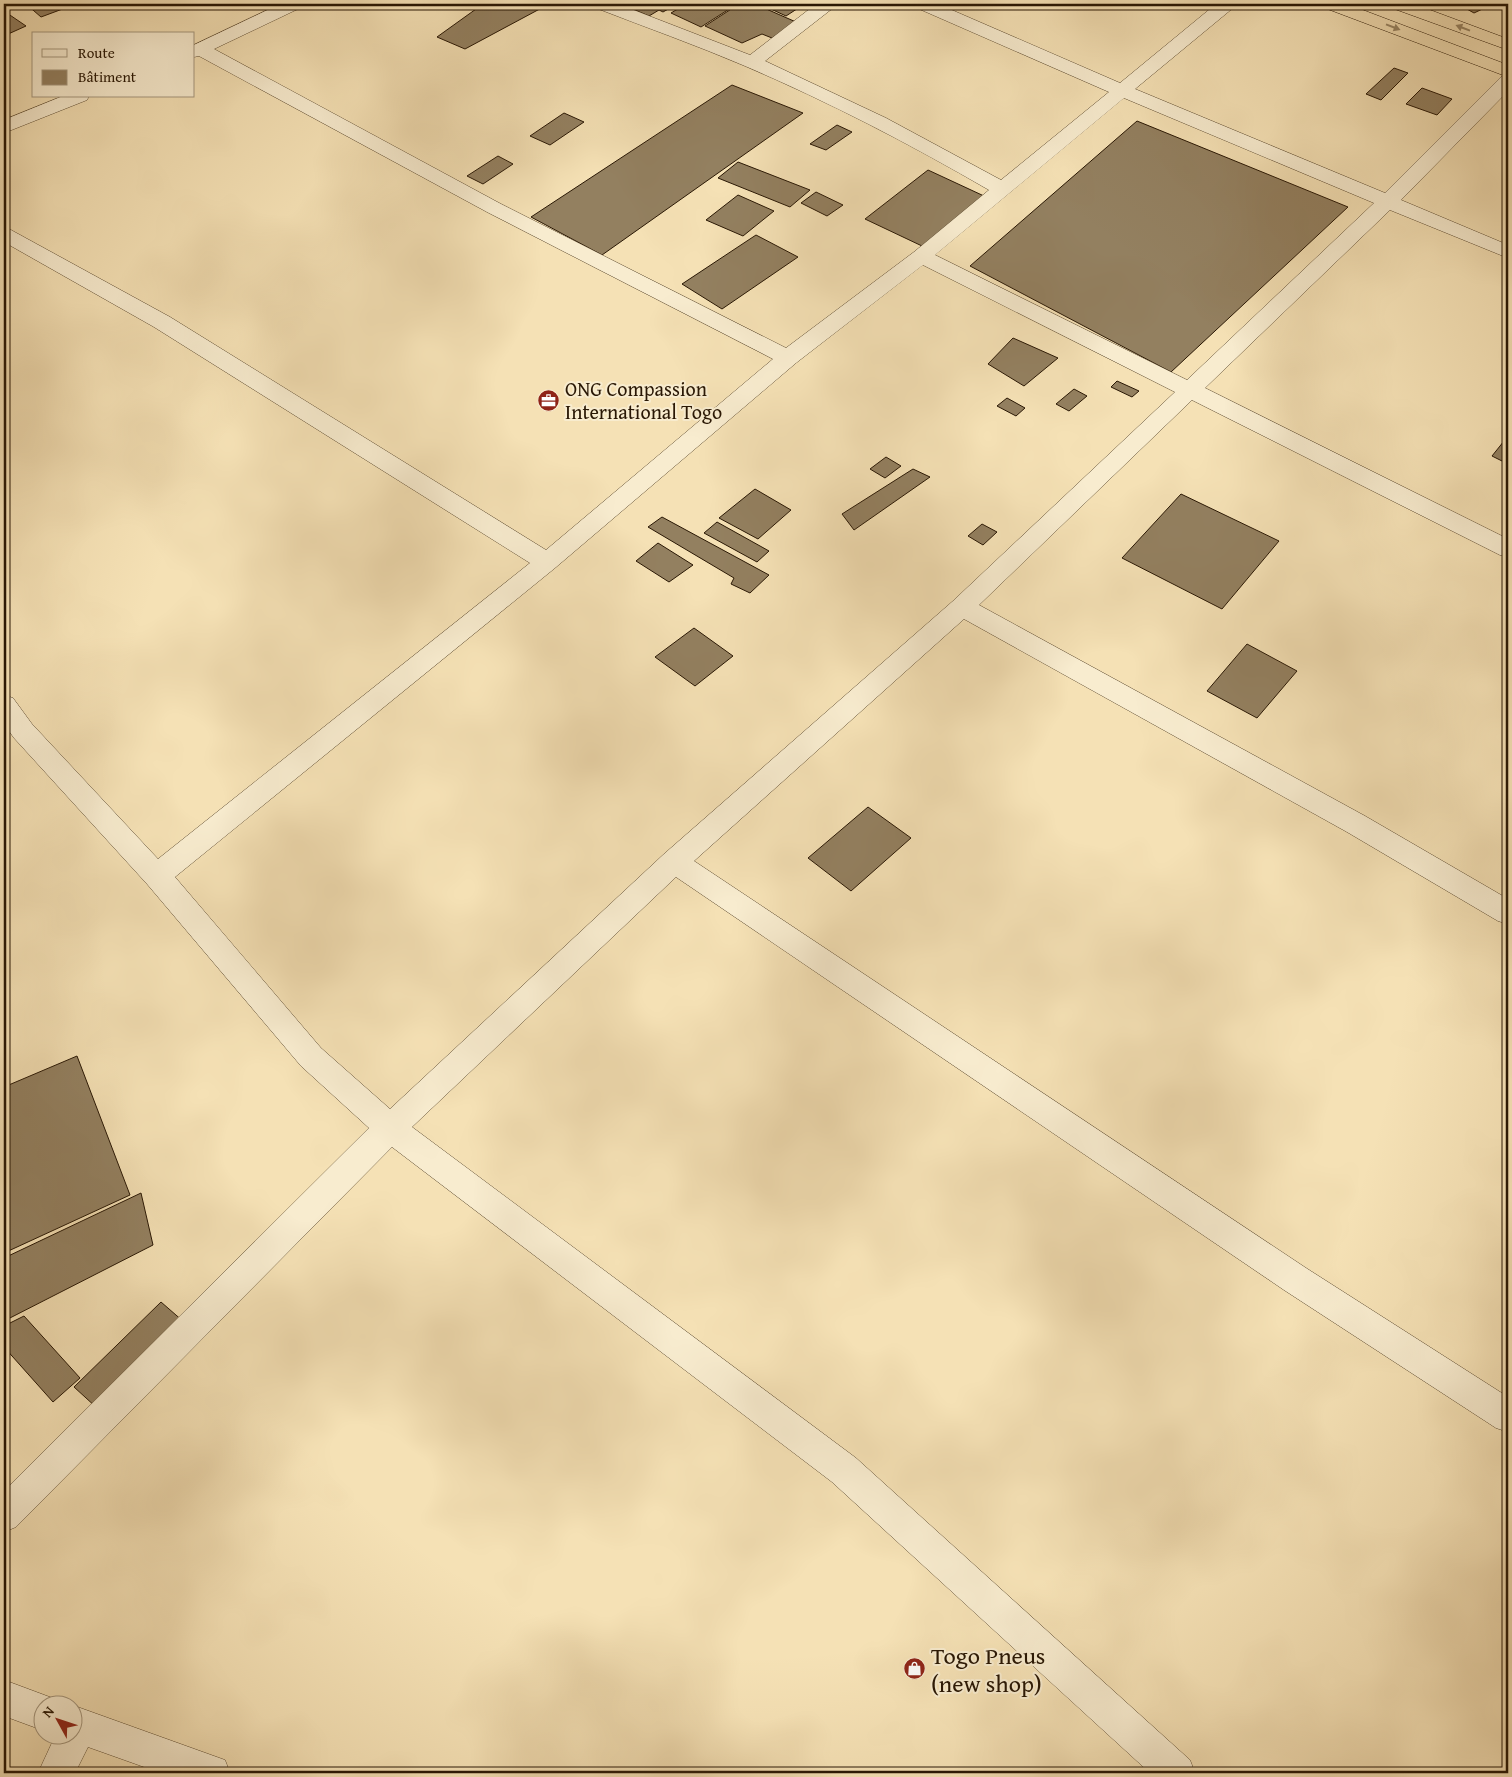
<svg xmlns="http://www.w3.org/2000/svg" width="1512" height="1777" viewBox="0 0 1512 1777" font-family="'Gentium Book Plus',serif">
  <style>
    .building { fill: #938060; stroke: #291704 }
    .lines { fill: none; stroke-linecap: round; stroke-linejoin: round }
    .minor-casing { stroke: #5c4a30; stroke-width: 1 }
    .highway-casing { stroke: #291704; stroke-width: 1 }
    .minor { fill: #f8eccf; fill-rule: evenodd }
    .highway { fill: #f5e1b5; fill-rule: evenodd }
    .oneway { fill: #998665 }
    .labels { text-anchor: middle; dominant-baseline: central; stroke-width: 4; stroke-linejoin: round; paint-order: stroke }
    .poi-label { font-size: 20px; fill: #291704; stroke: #f8eccf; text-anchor: start }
    .near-poi-label { font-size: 24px; fill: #291704; stroke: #f8eccf; text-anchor: start }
  </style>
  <rect width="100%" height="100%" fill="#f5e1b5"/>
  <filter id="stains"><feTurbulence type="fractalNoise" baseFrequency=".004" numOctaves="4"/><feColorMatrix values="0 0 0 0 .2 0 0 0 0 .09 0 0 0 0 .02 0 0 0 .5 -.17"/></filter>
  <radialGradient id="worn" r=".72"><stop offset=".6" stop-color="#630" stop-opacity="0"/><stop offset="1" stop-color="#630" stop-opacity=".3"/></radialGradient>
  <g class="building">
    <path d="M26,4H76L41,17Z"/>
    <path d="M483,4H549L465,49L437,37Z"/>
    <path d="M645,4H677L663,12L659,10L649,16L635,10Z"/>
    <path d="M686,4H737L701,27L671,13Z"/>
    <path d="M739,4H755L796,22L772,38L762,34L742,43L705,26Z"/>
    <path d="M760,4H802L803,5L786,16Z"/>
    <path d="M1458,4H1493L1474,13Z"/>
    <path d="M4,11L26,26L6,35L4,33Z"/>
    <path d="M1394,68L1408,73L1381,100L1366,94Z"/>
    <path d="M732,85L803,113L602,255L531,217Z"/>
    <path d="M1422,88L1452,99L1437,115L1406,104Z"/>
    <path d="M564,113L584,122L550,145L530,136Z"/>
    <path d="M1137,121L1348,207L1171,372L970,266Z"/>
    <path d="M837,125L852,132L826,150L810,144Z"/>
    <path d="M498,156L513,164L483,184L467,176Z"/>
    <path d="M738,162L810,190L790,207L718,178Z"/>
    <path d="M928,170L984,196L922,246L865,219Z"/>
    <path d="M816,192L843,205L827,216L801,203Z"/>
    <path d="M738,195L774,211L743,236L706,220Z"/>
    <path d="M756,235L798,257L722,309L682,284Z"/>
    <path d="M1013,338L1058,358L1024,386L988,364Z"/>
    <path d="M1117,381L1139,391L1132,397L1111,387Z"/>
    <path d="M1074,389L1087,396L1069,411L1056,404Z"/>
    <path d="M1007,398L1025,408L1016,416L997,406Z"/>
    <path d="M1508,436V464L1492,456Z"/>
    <path d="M886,457L901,466L885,478L870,469Z"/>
    <path d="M913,469L930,477L854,530L842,514Z"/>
    <path d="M755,489L791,510L758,539L719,518Z"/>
    <path d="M1181,494L1279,541L1222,609L1122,558Z"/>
    <path d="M662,517L769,575L750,593L731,584L734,578L648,527Z"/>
    <path d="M717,522L769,551L757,562L704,533Z"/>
    <path d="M982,524L997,532L983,545L968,536Z"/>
    <path d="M658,543L693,565L669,582L636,561Z"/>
    <path d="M694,628L733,656L695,686L655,657Z"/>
    <path d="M1247,644L1297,671L1257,718L1207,691Z"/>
    <path d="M868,807L911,838L851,891L808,858Z"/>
    <path d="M77,1056L130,1195L4,1253V1087Z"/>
    <path d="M141,1193L153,1245L4,1321V1258Z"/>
    <path d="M161,1302L184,1322L97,1408L74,1387Z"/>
    <path d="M24,1316L80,1378L53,1402L4,1347V1326Z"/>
  </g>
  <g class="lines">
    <defs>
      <g id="minor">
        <path d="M280,4H303L300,8L214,49L501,204L786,348L914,252L989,190C910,144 829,102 745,66C696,45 645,27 596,8L593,4H618L750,55L816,4H836L833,8L765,61L886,118L1001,180L1109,92L917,8L914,4H938L1120,83L1216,4H1236L1233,8L1135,89L1385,193L1501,77L1508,75V91L1401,200L1508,245V258L1390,210L1205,388L1508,539V557L1500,555L1192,400L979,605L1365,816L1508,899V924L1498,921L1347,832L964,619L694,861L1306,1268L1508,1397V1432L1496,1428L1284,1290L676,877L412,1127L856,1458L1190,1760L1195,1773H1150L832,1482L392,1147L16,1527L4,1532V1491L369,1128L301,1066L147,884L14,738L4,724V695L13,698L32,724L158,859L530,563L154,327L4,242V228L11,230L170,317L546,550L773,359L487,212L199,56L194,57V45ZM1124,98L1374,203L1187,380L935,255ZM923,265L1175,392L953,601L664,854L390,1109L321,1048L175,877L555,568L796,363Z"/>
        <path d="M63,96H89L87,100L4,133V120Z"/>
        <path d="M4,1680L55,1699L57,1704H42V1730L4,1716Z"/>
        <path d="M72,1705L225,1760L230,1773H161L88,1747L75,1773H38L56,1734H72Z"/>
      </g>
      <g id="highway">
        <path d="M1322,4H1347L1508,65V77L1325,8Z"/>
        <path d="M1389,4H1414L1508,39V50L1392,8Z"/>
      </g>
    </defs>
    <use href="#minor" class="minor-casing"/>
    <use href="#highway" class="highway-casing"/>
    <use href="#minor" class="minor"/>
    <use href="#highway" class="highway"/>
  </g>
  <defs><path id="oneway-solid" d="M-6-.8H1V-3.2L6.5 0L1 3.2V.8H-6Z" transform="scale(1.25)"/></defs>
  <g class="oneway">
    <use href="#oneway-solid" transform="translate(1393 27) rotate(21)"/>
    <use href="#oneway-solid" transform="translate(1463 28) rotate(-159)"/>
  </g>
  <defs>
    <symbol id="office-disc" viewBox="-11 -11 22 22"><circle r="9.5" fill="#8f2418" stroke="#f8eccf"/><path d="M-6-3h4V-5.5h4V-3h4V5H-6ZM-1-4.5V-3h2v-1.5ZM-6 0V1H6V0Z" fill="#fff"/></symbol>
    <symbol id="shop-disc" viewBox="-11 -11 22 22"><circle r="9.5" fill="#8f2418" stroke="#f8eccf"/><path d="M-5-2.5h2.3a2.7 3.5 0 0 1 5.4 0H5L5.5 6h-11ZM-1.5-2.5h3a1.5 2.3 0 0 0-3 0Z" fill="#fff"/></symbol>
  </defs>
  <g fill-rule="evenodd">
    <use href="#office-disc" x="536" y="388" width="25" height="25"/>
    <use href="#shop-disc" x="902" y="1656" width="25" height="25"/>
  </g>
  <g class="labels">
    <g class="poi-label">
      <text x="565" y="388">ONG Compassion<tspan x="565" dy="23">International Togo</tspan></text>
    </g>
    <g class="near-poi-label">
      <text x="931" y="1655">Togo Pneus<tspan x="931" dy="28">(new shop)</tspan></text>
    </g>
  </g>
  <rect width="1512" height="1777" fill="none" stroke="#f5e1b5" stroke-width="20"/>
  <rect x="5" y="5" width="1502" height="1767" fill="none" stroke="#291704" stroke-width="2.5"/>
  <rect x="10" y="10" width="1492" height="1757" fill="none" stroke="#291704"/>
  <rect x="32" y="32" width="162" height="65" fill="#f8eccf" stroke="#a5977e"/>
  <rect x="42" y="49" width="25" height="8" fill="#f8eccf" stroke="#a5977e"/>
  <text x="78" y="58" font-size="15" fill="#291704">Route</text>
  <rect x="42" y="70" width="25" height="15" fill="#938060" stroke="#a5977e"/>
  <text x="78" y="82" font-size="15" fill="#291704">Bâtiment</text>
  <g transform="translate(58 1720) rotate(310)"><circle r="24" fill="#f8eccf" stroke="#a5977e"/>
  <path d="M0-4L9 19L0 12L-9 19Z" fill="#8f2418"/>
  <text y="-8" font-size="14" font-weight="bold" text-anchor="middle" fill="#291704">N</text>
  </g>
  <rect width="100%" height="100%" filter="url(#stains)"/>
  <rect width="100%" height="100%" fill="url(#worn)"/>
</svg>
